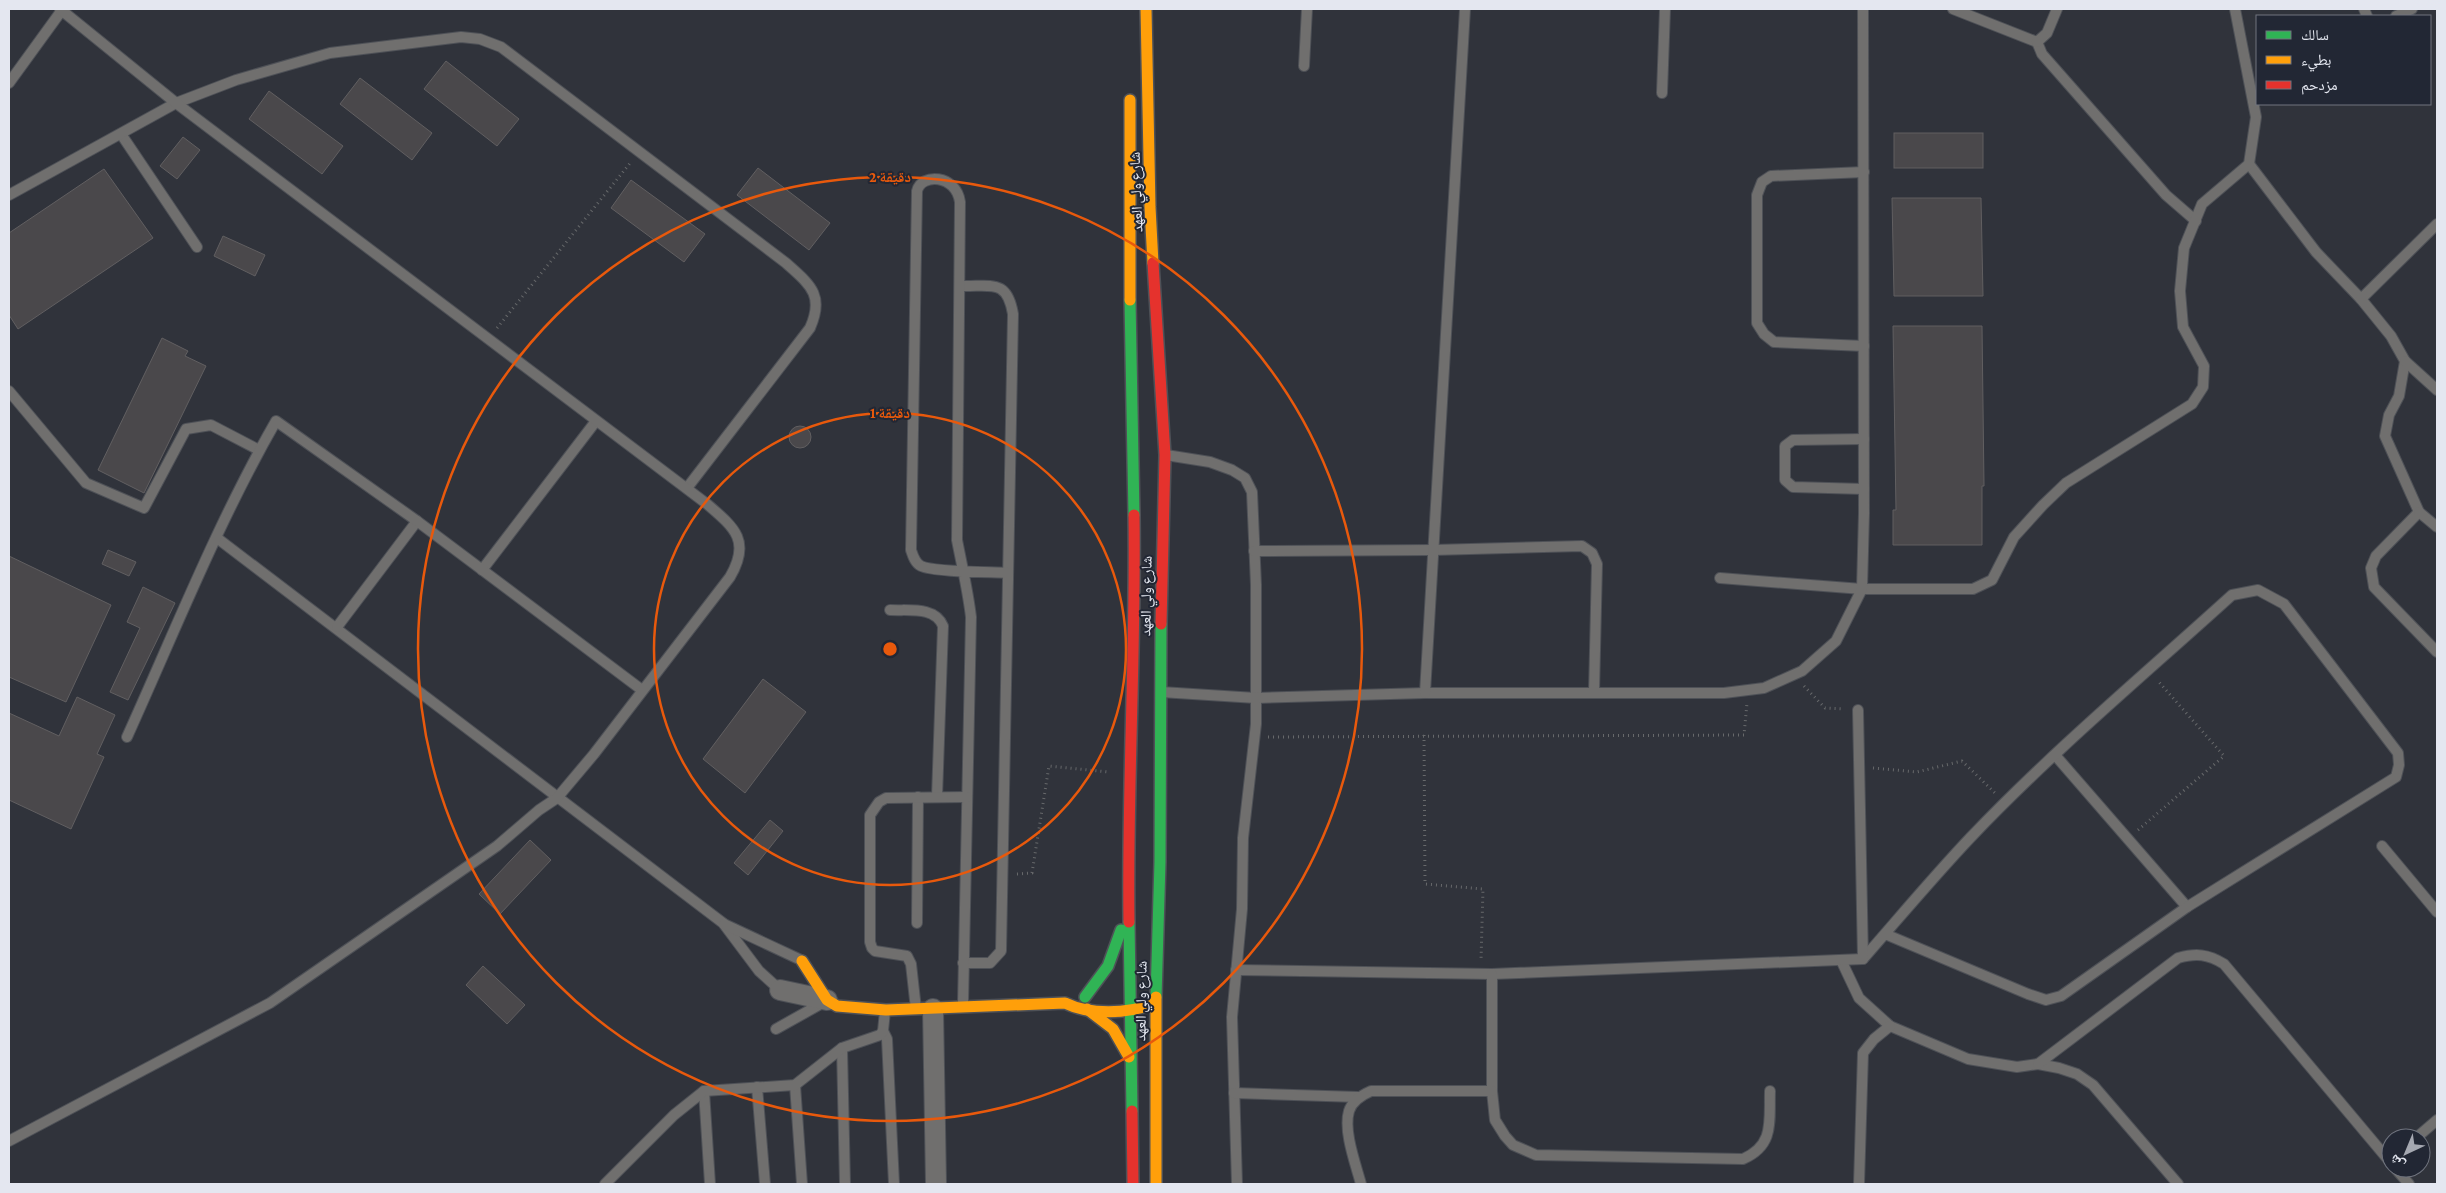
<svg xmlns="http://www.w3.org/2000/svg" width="2446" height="1193" viewBox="0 0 2446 1193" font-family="'Crimson Pro','Noto Naskh Arabic',serif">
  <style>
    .building { fill: #4a484b; stroke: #615f61 }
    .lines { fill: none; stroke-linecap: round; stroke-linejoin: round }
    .lane-casing { stroke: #4e5157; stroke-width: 12 }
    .street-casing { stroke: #4e5157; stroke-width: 22 }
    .fast-casing { stroke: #4e5157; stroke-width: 14 }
    .slow-casing { stroke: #4e5157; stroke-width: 14 }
    .jam-casing { stroke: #4e5157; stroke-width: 14 }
    .path { stroke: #67696b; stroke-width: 3; stroke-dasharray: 1 4; stroke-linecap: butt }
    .lane { stroke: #706f6e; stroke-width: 10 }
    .street { stroke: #706f6e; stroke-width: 20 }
    .fast { stroke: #30b455; stroke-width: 11 }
    .slow { stroke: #ff9f0a; stroke-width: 11 }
    .jam { stroke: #e5322d; stroke-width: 11 }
    .ring { fill: none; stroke: #e8590c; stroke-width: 2.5 }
    .labels { text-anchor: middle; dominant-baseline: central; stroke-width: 4; stroke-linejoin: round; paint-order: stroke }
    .street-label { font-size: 15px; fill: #e4e7f0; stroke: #222734 }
    .centre { fill: #e8590c; stroke: #222734; stroke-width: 2.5 }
    .ring-label { font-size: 15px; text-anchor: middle; font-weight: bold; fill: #e8590c; stroke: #222734; stroke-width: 4; stroke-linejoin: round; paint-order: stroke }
  </style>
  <rect width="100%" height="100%" fill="#30333b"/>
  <g class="building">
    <path d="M446,61L519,119L497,146L424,89Z"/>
    <path d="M360,78L432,133L412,160L340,104Z"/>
    <path d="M269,91L343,146L322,174L249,119Z"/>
    <rect x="1894" y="133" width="89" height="35"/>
    <path d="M183,137L200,150L177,179L160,166Z"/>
    <path d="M758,168L830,223L809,250L737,195Z"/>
    <path d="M104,169L153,238L18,329L9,315V233Z"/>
    <path d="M631,180L705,234L684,262L611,208Z"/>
    <path d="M1892,198H1981L1983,296H1894Z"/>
    <path d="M223,236L265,255L255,276L214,256Z"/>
    <path d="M1893,326H1982L1984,486H1982V545H1893V510H1896Z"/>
    <path d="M162,338L188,351L185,356L206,366L144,493L98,470Z"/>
    <circle cx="800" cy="437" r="11"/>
    <path d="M108,550L136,562L129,576L102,564Z"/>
    <path d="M9,556L111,605L66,702L9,677Z"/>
    <path d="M143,587L175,603L128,700L110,692L140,628L127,622Z"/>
    <path d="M763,679L806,712L745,793L703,759Z"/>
    <path d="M77,697L115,715L97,754L104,757L71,829L9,800V713L59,736Z"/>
    <path d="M770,820L783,831L748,875L734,863Z"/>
    <path d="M530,840L551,860L500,914L479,894Z"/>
    <path d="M483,966L525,1005L507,1024L466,985Z"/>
  </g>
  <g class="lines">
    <defs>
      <g id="lane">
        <path d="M1953,9L2037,42"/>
        <path d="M2364,9L2367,16"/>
        <path d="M2396,16L2412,9"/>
        <path d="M2037,42L2042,54L2166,195L2196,221"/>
        <path d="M2037,42L2047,33L2057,9"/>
        <path d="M1304,66L1307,9"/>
        <path d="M9,83L62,10"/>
        <path d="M1662,93L1665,9"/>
        <path d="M121,134L197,247"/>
        <path d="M2249,164L2316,252L2361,299"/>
        <path d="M1864,172L1771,176L1762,182L1757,195V323L1764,334L1774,342L1864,346"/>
        <path d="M9,195L176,103L236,80L330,53L461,37L480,39L501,47L786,263C809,284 825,294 810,328L687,488"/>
        <path d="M2437,224L2361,299L2391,336L2405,361L2399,396L2389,415L2385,436L2419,512L2376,556L2371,568L2374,587L2437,652"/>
        <path d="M960,286C991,287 1007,278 1013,314L1001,951L990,963H963"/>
        <path d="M2405,361L2437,390"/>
        <path d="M9,391L86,483L144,508L186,429L211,425L259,450"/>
        <path d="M1864,439L1793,440L1785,446V480L1793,487L1864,489"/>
        <path d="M1166,455L1210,462L1232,470L1245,478L1252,492L1256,585V724L1243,838L1242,909L1232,1017L1237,1184"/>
        <path d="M2419,512L2437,527"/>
        <path d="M217,538L723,923L759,971L780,990"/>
        <path d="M1254,551L1433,550L1582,546L1592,553L1597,564L1594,693"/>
        <path d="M482,570L596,421"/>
        <path d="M1720,578L1862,589H1973L1992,580L2014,537L2043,505L2066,483L2192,404L2203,387L2204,366L2183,327L2180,291L2184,248L2202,204L2249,164L2256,117L2235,9"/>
        <path d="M890,610C909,611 935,606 943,626L937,797"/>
        <path d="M337,627L417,521"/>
        <path d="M1161,692L1256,698L1425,693H1724L1764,688L1793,675L1802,671L1836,641L1862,589L1864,513L1863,9"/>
        <path d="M1425,693L1465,9"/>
        <path d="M127,737C175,631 218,522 276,421L417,521L642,690"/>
        <path d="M2055,755L2187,907"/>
        <path d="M2382,846L2437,912"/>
        <path d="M917,923L918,797"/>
        <path d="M724,924L801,960"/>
        <path d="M1863,959C1899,918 1934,876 1971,837C2053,751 2145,674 2232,595L2258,590L2284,604L2398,753L2399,765L2396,777L2187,907L2061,996L2046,1000L2028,994L1885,934"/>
        <path d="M1841,960L1859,998L1890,1026L1968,1059L2017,1067L2038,1064L2059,1068L2077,1074L2093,1085L2178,1184"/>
        <path d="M1236,970L1492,974L1863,959L1858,710"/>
        <path d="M1492,974V1091L1495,1120L1505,1136L1513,1145L1536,1155L1743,1159C1775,1145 1769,1121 1770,1091"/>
        <path d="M963,1005L971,617C968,591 962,566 957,540L960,202C956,174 921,173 917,191L911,550C913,556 915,563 921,566C933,572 992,572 1008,573"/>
        <path d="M916,1009L911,964L907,956L875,951L872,948L870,942V815L879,802L886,798L967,797"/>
        <path d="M776,1029L826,1001"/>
        <path d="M883,1031L887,1039L894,1184"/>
        <path d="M842,1048L845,1184"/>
        <path d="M2038,1064L2178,958C2196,953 2208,954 2224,964L2391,1163"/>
        <path d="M795,1085L802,1184"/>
        <path d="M757,1087L765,1184"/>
        <path d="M704,1091L710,1184"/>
        <path d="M1234,1093L1358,1097"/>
        <path d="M2416,1138L2437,1120"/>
        <path d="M9,1141L270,1003L497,846L539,810L557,798L594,754L730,577C751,541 735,528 707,504L176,103L60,9"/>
        <path d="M2395,1168L2409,1184"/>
        <path d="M605,1184L674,1115L704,1091L795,1085L842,1048L880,1035L883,1031L885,1011"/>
        <path d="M1361,1184C1356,1165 1343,1131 1349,1111C1352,1101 1362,1095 1371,1091H1492"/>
        <path d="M1859,1184L1863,1053L1874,1039L1890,1026"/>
      </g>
      <g id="street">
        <path d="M780,990L827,1000"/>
        <path d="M933,1009L936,1184"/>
      </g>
      <g id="fast">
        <path d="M1130,300L1134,515"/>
        <path d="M1129,922L1132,1111"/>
        <path d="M1085,997L1108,966L1121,930"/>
        <path d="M1156,997L1160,862L1161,624"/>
      </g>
      <g id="slow">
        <path d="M1146,9L1150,207L1153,263"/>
        <path d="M1130,100V300"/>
        <path d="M802,961L827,1000L837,1006L886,1010L1065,1003C1089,1015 1128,1014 1152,1004"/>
        <path d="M1156,997V1184"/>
        <path d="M1087,1009L1113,1029L1129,1057"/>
      </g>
      <g id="jam">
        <path d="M1153,263L1165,455L1161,624"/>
        <path d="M1129,922C1127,786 1136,651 1134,515"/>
        <path d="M1132,1111L1133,1184"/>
      </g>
    </defs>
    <use href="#lane" class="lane-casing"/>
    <use href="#street" class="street-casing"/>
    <use href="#fast" class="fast-casing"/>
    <use href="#slow" class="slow-casing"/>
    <use href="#jam" class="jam-casing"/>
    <g class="path">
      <path d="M497,328L631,162"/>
      <path d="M1804,686L1825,708L1843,709"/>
      <path d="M1424,735L1425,884L1483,889L1481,960"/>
      <path d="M1268,737L1744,735L1747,703"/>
      <path d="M1873,768L1917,772L1962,761L1995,793"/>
      <path d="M2138,830L2224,756L2158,681"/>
      <path d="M1017,874L1032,873L1049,766L1109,772"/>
    </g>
    <use href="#lane" class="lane"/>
    <use href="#street" class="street"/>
    <use href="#fast" class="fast"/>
    <use href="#slow" class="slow"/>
    <use href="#jam" class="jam"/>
  </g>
  <g class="ring">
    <circle cx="890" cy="649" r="236"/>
    <circle cx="890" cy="649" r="472"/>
  </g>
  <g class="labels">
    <g class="street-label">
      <text transform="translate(1136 192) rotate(-92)">شارع ولي العهد</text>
      <text transform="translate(1146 596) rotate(-89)">شارع ولي العهد</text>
      <text transform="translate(1141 1001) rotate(-89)">شارع ولي العهد</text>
    </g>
  </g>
  <circle cx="890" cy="649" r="8" class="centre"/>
  <g class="ring-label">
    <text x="890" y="182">2 دقيقة</text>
    <text x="890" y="418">1 دقيقة</text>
  </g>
  <rect width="2446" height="1193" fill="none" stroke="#e4e7f0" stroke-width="20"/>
  <rect x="2256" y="15" width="175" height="90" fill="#222734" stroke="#70747f"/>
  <rect x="2266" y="31" width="25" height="8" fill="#30b455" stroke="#70747f"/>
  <text x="2301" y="40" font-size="15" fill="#e4e7f0">سالك</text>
  <rect x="2266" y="56" width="25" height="8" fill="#ff9f0a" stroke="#70747f"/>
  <text x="2301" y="65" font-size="15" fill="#e4e7f0">بطيء</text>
  <rect x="2266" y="81" width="25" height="8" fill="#e5322d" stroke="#70747f"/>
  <text x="2301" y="90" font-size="15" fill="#e4e7f0">مزدحم</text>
  <g transform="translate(2406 1153) rotate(224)"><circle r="24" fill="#222734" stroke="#70747f"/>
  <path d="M0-4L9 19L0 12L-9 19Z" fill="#a5a8b1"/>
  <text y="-8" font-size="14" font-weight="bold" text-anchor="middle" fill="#e4e7f0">ش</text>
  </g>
</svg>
